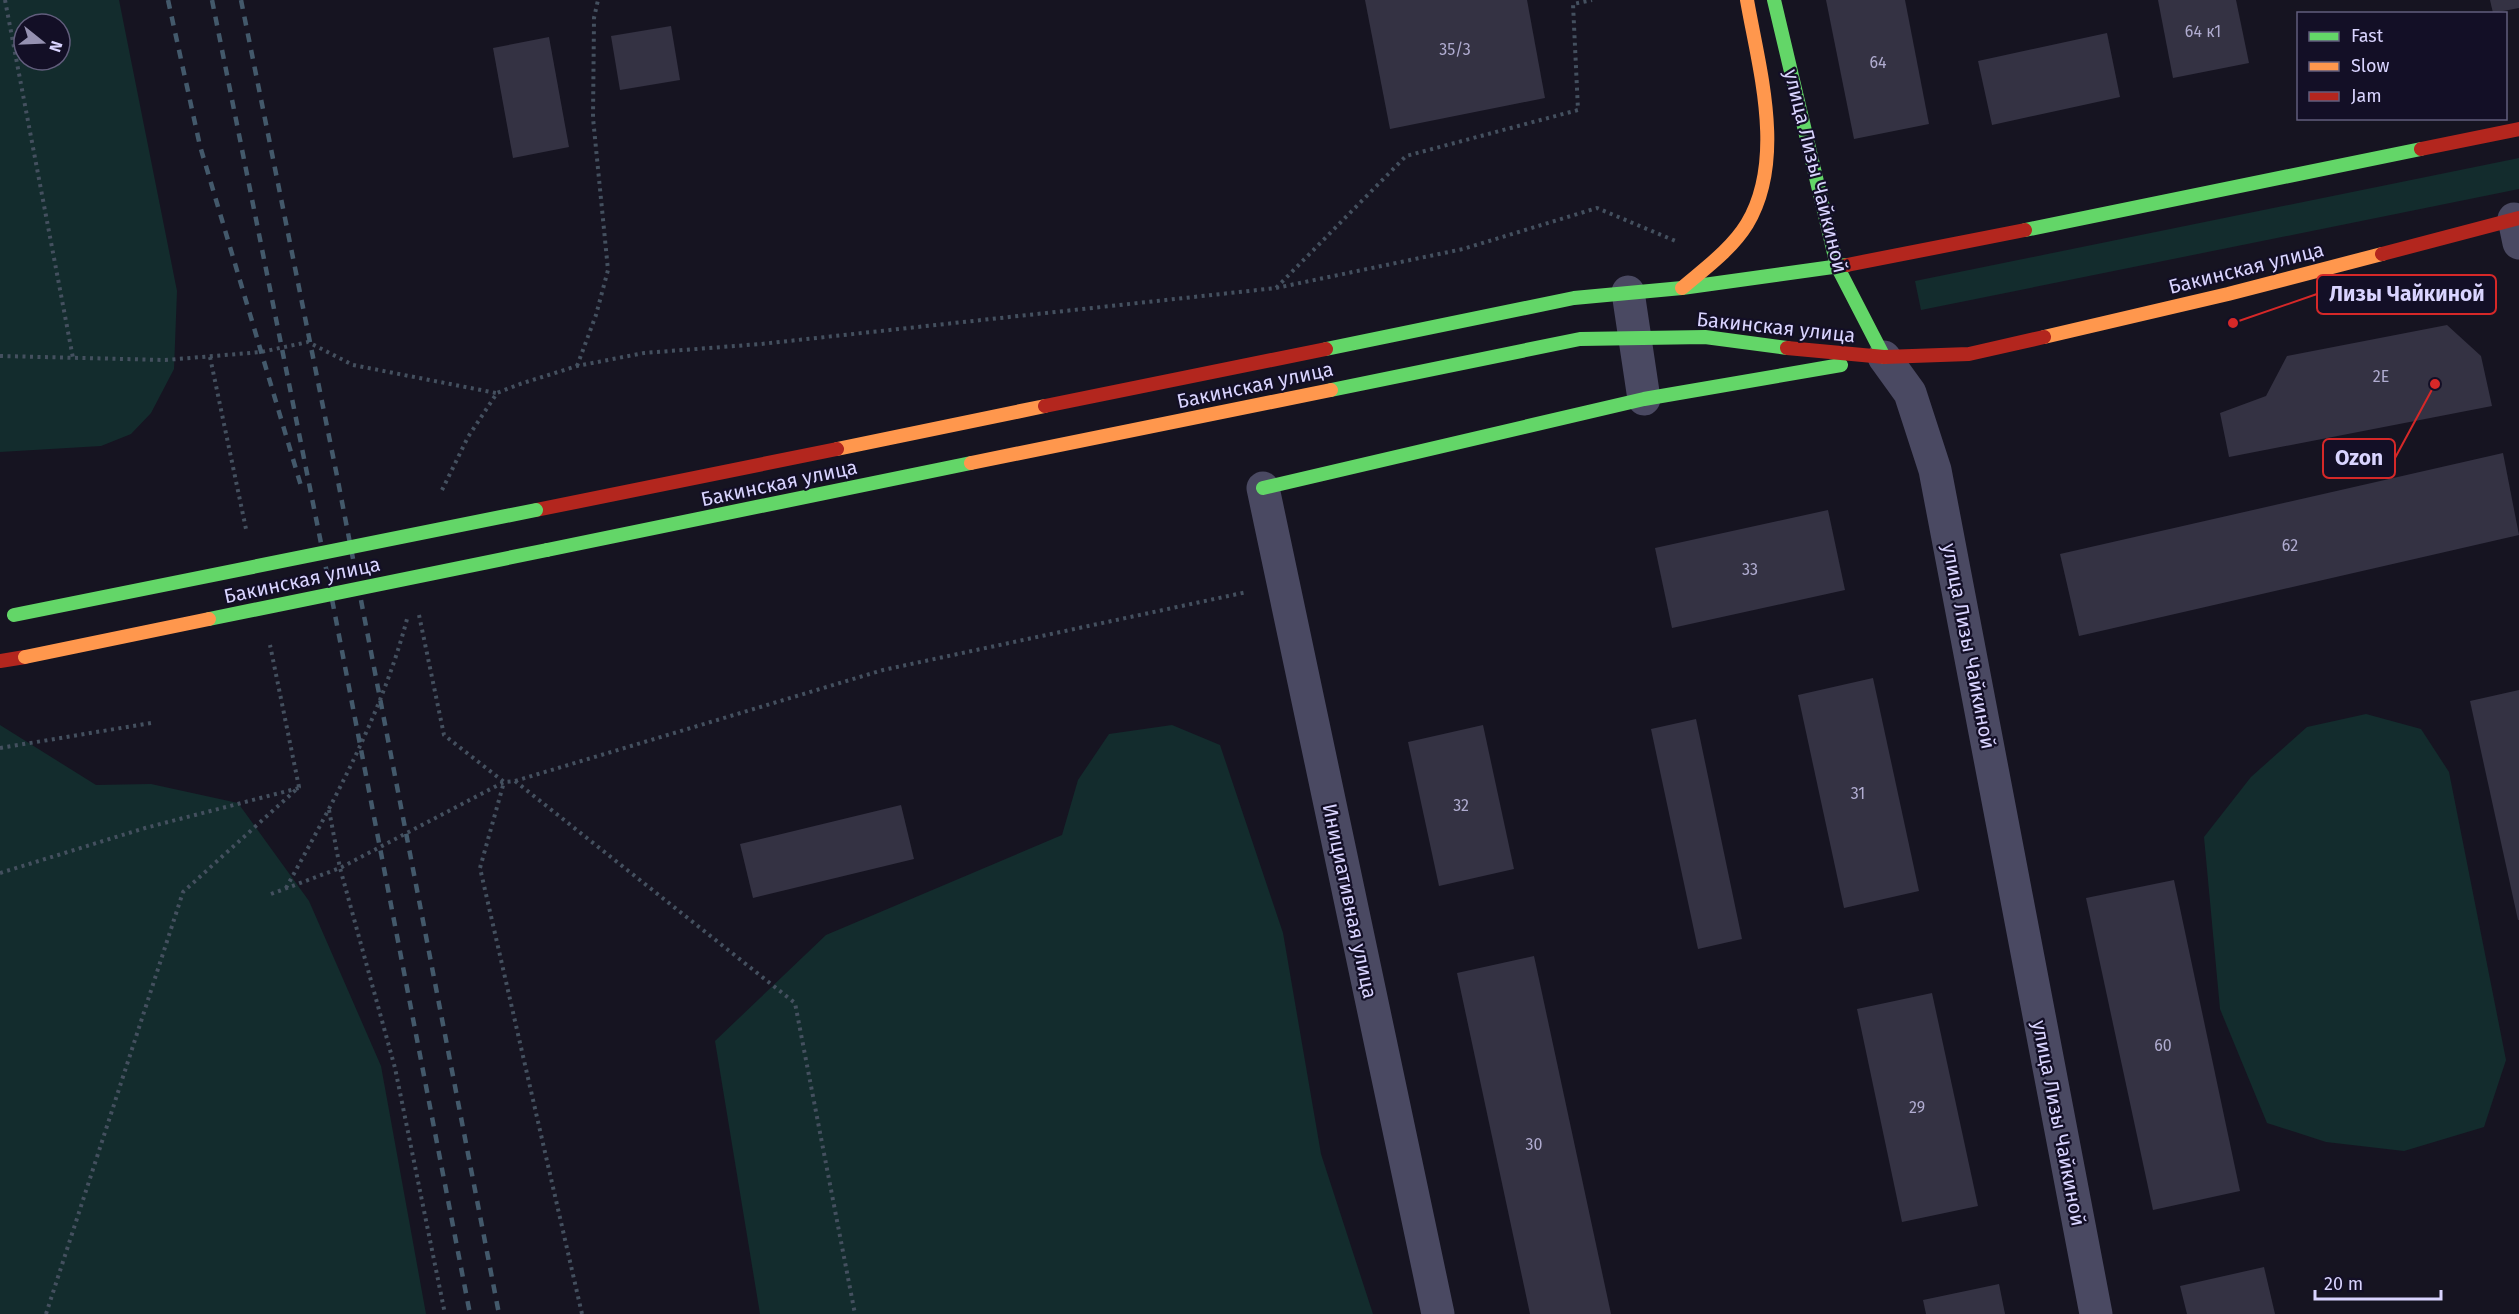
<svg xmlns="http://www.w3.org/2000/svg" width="2519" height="1314" viewBox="0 0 2519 1314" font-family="'Fira Sans',sans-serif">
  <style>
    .green { fill: #132c2d; fill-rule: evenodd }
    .building { fill: #343243 }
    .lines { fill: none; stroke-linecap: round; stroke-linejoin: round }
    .path { stroke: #44505f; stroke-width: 4; stroke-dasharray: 3 4.5; stroke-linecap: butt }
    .street { stroke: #4a4962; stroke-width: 33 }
    .fast { stroke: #63d668; stroke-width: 14 }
    .slow { stroke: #ff974d; stroke-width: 14 }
    .jam { stroke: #b3261e; stroke-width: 14 }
    .rail { stroke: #43596b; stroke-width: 4.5; stroke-dasharray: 9 8; stroke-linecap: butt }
    .fast-bridge { stroke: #63d668; stroke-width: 14 }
    .slow-bridge { stroke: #ff974d; stroke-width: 14 }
    .labels { text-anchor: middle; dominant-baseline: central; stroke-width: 4.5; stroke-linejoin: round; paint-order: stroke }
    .number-label { font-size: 16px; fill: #b0acd0 }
    .street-label { font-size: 20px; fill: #d9d4ff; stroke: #130f26 }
    .leader { fill: none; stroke: #d62828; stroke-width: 2 }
    .callout-dot { fill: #d62828; stroke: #130f26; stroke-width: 2 }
    .callout { fill: #130f26; stroke: #d62828; stroke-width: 2 }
    .callout-label { font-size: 21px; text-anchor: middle; font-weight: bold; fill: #d9d4ff }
  </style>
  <rect width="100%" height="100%" fill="#161421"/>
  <g class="green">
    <path d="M0,0H119L177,291L174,369L151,413L131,434L101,446L0,452ZM24,24H60V60H24Z"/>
    <path d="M2519,158V189L1921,310L1915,281Z"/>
    <path d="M2366,714L2421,729L2449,772L2506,1060L2484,1127L2404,1151L2326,1142L2267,1123L2220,1009L2204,837L2251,777L2307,727Z"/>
    <path d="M0,725L96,785L151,784L238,803L309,901L381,1066L426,1314H0Z"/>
    <path d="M1172,725L1220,745L1283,933L1321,1154L1373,1314H760L715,1041L826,935L1062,835L1078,780L1109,734Z"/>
  </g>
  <g class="building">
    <path d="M1365,0H1527L1545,98L1390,129Z"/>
    <path d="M1826,0H1905L1929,124L1854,139Z"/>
    <path d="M2158,0H2236L2249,63L2173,78Z"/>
    <path d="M2490,0H2519V8L2493,13Z"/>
    <path d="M671,26L680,80L620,90L611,36Z"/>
    <path d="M2107,33L2120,97L1992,125L1978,61Z"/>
    <path d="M549,37L569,147L513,158L493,48Z"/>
    <path d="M2447,325L2481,356L2492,406L2229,457L2220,413L2266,396L2287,356Z"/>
    <path d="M2503,453L2519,535L2079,636L2060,554Z"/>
    <path d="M1828,510L1845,590L1672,628L1655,548Z"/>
    <path d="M1873,678L1919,891L1844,908L1798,695Z"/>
    <path d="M2519,690V920H2518L2470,701Z"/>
    <path d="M1696,719L1742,939L1698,949L1651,729Z"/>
    <path d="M1483,725L1514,869L1439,886L1408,742Z"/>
    <path d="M901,805L914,859L753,898L740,844Z"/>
    <path d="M2174,880L2240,1191L2153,1210L2086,898Z"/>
    <path d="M1534,956L1611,1314H1530L1457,973Z"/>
    <path d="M1932,993L1978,1206L1902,1222L1857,1009Z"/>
    <path d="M2264,1267L2275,1314H2187L2180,1286Z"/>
    <path d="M1999,1284L2005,1314H1926L1923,1300Z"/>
  </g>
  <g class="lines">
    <g class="path">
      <path d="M5,0L73,358"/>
      <path d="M1276,288L1463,249L1597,208L1678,242"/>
      <path d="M0,356L165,360L261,352L308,342L353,365L496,393"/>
      <path d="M210,357L246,529"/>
      <path d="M577,366L596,315L608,270L593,118L594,18L598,0"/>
      <path d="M442,490L468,437L497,393L520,384L577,366L644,353L761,344L1276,288L1406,156L1578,110L1573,4L1592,0"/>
      <path d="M419,615L444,735L504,782L480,868L582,1314"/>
      <path d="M0,748L151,723"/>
      <path d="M515,781L795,1003L855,1314"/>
      <path d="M329,810L340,868L395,1068L445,1314"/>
      <path d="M0,873L145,828L299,788"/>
      <path d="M286,888C333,803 382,714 407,619"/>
      <path d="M271,894L340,868L504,782L515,781L883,670L1247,592"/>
      <path d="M46,1314L183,892L299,787L270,645"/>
    </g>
    <g class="street">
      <path d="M2514,219L2519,243"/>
      <path d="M1628,292L1644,399"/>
      <path d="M1884,357L1910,393L1935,470L2096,1314"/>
      <path d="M1263,488L1438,1314"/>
    </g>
    <g class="fast">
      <path d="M1774,0L1837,266L1884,357"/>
      <path d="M2025,230L2421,149"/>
      <path d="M1326,349L1574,298L1682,288L1847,265"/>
      <path d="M1331,390L1580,339L1705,337L1787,348"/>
      <path d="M1263,488L1644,399L1841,365"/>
      <path d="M547,550L971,463"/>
    </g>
    <g class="slow">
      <path d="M1682,288C1704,269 1731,250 1747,224C1786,159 1759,69 1747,0"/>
      <path d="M2044,337L2228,294L2382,254"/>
      <path d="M837,449L1045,406"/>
      <path d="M971,463L1331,390"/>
    </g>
    <g class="jam">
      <path d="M2421,149L2519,129"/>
      <path d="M2382,254L2519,218"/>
      <path d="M1847,265L2025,230"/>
      <path d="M1787,348L1884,357L1969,354L2044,337"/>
      <path d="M1045,406L1326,349"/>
      <path d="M536,510L837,449"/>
      <path d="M0,661L25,657"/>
    </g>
    <g class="rail">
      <path d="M168,0L200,146L301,486"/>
      <path d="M212,0L325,563L470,1314"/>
      <path d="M241,0L337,476L499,1314"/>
    </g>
    <g class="fast-bridge">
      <path d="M14,615L536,510"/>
      <path d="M209,619L547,550"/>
    </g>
    <path class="slow-bridge" d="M25,657L209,619"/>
  </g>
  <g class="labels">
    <g class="number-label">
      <text x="2203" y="31">64 к1</text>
      <text x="1455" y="49">35/3</text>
      <text x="1878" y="62">64</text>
      <text x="2381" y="376">2Е</text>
      <text x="2290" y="545">62</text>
      <text x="1750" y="569">33</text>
      <text x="1858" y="793">31</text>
      <text x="1461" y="805">32</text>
      <text x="2163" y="1045">60</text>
      <text x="1917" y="1107">29</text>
      <text x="1534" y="1144">30</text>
    </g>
    <g class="street-label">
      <text transform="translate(1816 171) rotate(76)">улица Лизы Чайкиной</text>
      <text transform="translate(2246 268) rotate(-14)">Бакинская улица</text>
      <text transform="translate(1776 327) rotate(6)">Бакинская улица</text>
      <text transform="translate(1255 385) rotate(-12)">Бакинская улица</text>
      <text transform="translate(779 483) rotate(-12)">Бакинская улица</text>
      <text transform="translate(302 580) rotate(-12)">Бакинская улица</text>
      <text transform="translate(1969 646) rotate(79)">улица Лизы Чайкиной</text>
      <text transform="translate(1350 901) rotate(78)">Инициативная улица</text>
      <text transform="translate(2059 1123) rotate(79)">улица Лизы Чайкиной</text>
    </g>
  </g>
  <path class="leader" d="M2233 323L2317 294M2435 384L2395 458"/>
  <g class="callout-dot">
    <circle cx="2233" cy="323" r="6"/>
    <circle cx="2435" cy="384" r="6"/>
  </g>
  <g class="callout">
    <rect x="2317" y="275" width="179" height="39" rx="6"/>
    <rect x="2323" y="439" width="72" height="39" rx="6"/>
  </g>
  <g class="callout-label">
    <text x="2407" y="301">Лизы Чайкиной</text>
    <text x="2359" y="465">Ozon</text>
  </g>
  <rect x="2297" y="12" width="210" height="108" fill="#130f26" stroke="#625e7d" stroke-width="1.5"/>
  <rect x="2309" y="32" width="30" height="9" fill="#63d668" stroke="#625e7d" stroke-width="1.5"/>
  <text x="2351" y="42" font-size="18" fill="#d9d4ff">Fast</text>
  <rect x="2309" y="62" width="30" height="9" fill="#ff974d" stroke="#625e7d" stroke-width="1.5"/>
  <text x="2351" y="72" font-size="18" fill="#d9d4ff">Slow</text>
  <rect x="2309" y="92" width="30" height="9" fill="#b3261e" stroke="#625e7d" stroke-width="1.5"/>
  <text x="2351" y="102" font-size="18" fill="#d9d4ff">Jam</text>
  <g transform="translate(42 42) rotate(108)"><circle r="28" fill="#130f26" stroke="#625e7d" stroke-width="1.5"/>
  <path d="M0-4.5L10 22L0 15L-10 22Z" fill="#9591b1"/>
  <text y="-9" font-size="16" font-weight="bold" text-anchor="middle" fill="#d9d4ff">N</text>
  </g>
  <path d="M2315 1290v9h126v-9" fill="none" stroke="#d9d4ff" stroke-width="3"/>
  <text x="2324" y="1290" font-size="18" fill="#d9d4ff" stroke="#130f26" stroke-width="4.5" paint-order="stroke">20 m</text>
</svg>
